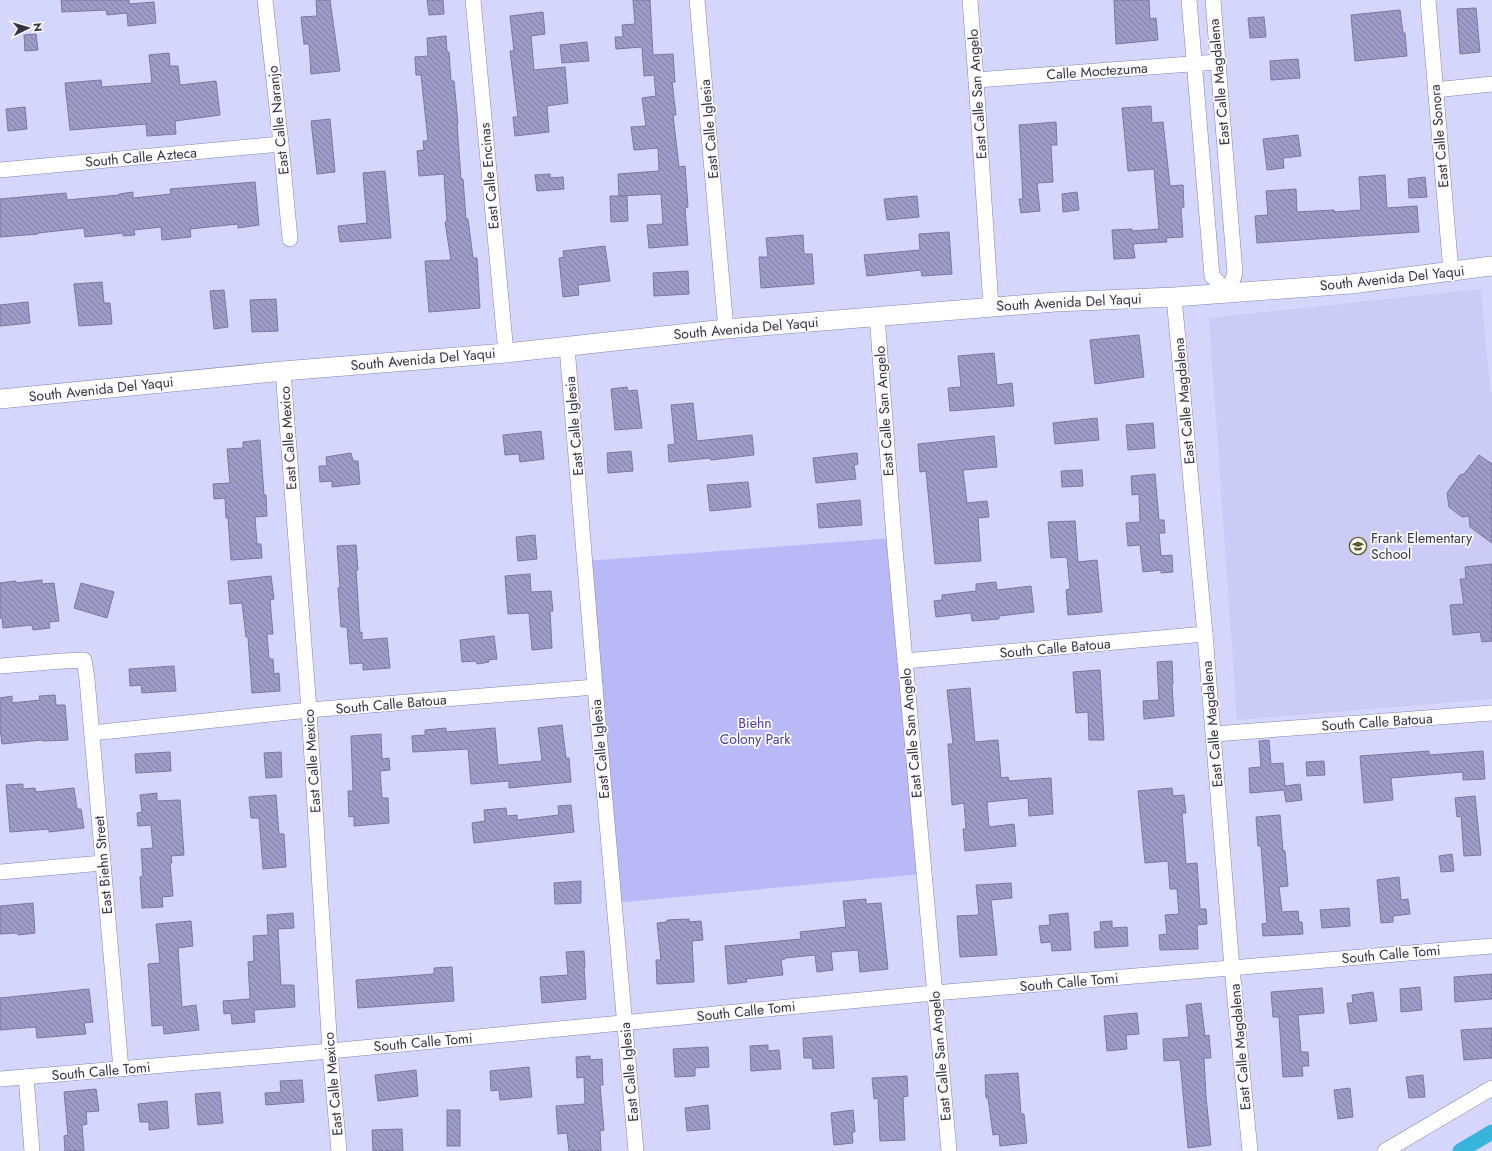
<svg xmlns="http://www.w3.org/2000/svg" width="1492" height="1151" viewBox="0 0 1492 1151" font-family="Jost,sans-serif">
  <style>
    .built { fill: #cacbf7 }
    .green { fill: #bab9f8 }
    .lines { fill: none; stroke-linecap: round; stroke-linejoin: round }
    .canal { stroke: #38b3db; stroke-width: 15 }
    .building { fill: url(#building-back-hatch); stroke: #7878a3 }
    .minor-casing { stroke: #8483af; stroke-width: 16 }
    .tertiary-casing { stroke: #8483af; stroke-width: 20 }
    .minor { stroke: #fff; stroke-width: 15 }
    .tertiary { stroke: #fff; stroke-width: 19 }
    .labels { text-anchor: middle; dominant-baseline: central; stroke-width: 3.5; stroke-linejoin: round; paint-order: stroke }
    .street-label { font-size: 14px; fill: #353548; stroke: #fbfbfb }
    .poi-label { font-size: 14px; fill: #353548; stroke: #fbfbfb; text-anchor: start }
    .park-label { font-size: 14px; fill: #493c9c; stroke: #fbfbfb }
  </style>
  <defs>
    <pattern id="building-back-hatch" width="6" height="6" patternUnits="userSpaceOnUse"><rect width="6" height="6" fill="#9c9cc9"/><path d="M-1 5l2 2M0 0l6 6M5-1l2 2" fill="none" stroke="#8080a5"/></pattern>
  </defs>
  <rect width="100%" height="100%" fill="#d5d6fc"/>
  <path class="built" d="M1481,289L1490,392H1492V699L1237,720L1209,318Z"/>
  <path class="green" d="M894,538L923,874L614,903L585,561Z"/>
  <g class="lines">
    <path class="canal" d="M1460,1151L1492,1132"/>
  </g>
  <g class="building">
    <path d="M61,0H129V4L154,2L156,23L128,26L127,13L107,15L106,10L62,12Z"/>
    <path d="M316,0H330L340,71L311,74L309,44H304L301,17L317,16Z"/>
    <path d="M427,0H443L444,14L429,15Z"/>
    <path d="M633,0H650L653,55L673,54L675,82H672L676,115H673L679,167L685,166L688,207L685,208L688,245L649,248L647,225L663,224L661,194L619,196L618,174L659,171L658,148L634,150L631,127L646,126L642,98L656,96L654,75L644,76L642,47L616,49L615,37H623L622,25L635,24Z"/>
    <path d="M1114,0H1149L1150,19L1156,18L1158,40L1116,44Z"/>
    <path d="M1476,8L1480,52L1460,54L1457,9Z"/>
    <path d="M1400,10L1403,33H1405L1407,56L1355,61L1351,15Z"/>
    <path d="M543,12L545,34L531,36L534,70L565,67L568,103L547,106L549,132L515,136L513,117H518L510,51H514L510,16Z"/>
    <path d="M1264,17L1266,37L1250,38L1248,18Z"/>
    <path d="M36,34L38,50L25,51L24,35Z"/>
    <path d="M446,36L447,52H449L451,81H454L458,124H457L461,179H463L466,219H468L473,258H477L480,308L429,312L425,261L451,260L445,222H447L444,174L419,176L417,151L424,150L423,141H428L421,75H416L415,57L428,56L427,38Z"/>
    <path d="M587,42L589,61L562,63L560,45Z"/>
    <path d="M169,53L170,66H178L180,85L216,81L220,115L175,121L176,134L147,136L146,124L70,130L65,83L101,80L102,87L152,83L149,55Z"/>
    <path d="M1298,59L1300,78L1271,80L1270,61Z"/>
    <path d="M1151,106L1152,123L1163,122L1170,186L1183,185L1184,207L1181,208L1183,237L1166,238L1167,242L1133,244L1135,258L1114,259L1112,230L1132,229V231L1159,229L1154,169L1128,171L1122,108Z"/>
    <path d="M25,107L27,129L8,131L6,109Z"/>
    <path d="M330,119L335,172L317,174L311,121Z"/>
    <path d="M1056,122L1057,145H1051L1053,182L1037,183L1040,211L1021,213L1019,199H1023L1019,125Z"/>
    <path d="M1298,135L1301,156L1283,158L1284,168L1267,170L1263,139Z"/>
    <path d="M385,171L391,238L340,242L338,226L367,223L363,173Z"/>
    <path d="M550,174V178L563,177L564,189L537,191L535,175Z"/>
    <path d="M1385,175L1387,208L1417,206L1419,232L1257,243L1255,216L1268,215L1266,191L1296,189L1297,212L1334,210L1335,212L1361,210L1359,177Z"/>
    <path d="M1425,177L1427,197L1409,198L1408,179Z"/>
    <path d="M255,182L259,225L238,228V224L190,229L191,237L162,240L161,227L134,230L135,235L123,236V233L85,237L84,228L38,233V234L0,237V199L66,193L67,200L119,195V194L133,192V198L171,194L170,189Z"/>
    <path d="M1077,192L1079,210L1063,212L1062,194Z"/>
    <path d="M610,196H627L628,221L611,222Z"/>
    <path d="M917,196L919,217L887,220L884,199Z"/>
    <path d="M949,232L952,274L922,276L921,270L867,276L864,255L920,250L919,234Z"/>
    <path d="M803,235L804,254H812L814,284L761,288L759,257H768L766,238Z"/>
    <path d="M605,246L610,281L578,285L579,295L563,297L559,258L564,257L563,251Z"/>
    <path d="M688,271L689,294L654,296L653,273Z"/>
    <path d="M102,282L104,303H110L112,324L79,326L74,284Z"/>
    <path d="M224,290L228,327L214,329L210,291Z"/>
    <path d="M276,299L278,331L252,332L250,300Z"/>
    <path d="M28,302L30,323L0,326V305Z"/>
    <path d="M1139,335L1144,377L1095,384L1090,340Z"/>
    <path d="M994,353L997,385L1012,383L1014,406L950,411L948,388L961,387L958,356Z"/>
    <path d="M627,387L628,391L637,390L642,428L615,430L611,389Z"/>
    <path d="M693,403L697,441L752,435L754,455L711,460L710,458L669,462L668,445L675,444L671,405Z"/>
    <path d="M1097,418L1099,440L1055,444L1053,423Z"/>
    <path d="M1153,423L1155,448L1128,450L1126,425Z"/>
    <path d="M541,431L544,459L520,462L519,454L505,455L503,435Z"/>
    <path d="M994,436L997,467L963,470L967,503L987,501L989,517L978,518L981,561L935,564L926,471L920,472L918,444Z"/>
    <path d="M260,440L264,495H266L267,516L255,517L257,544H261L262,558L231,560L228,518H226L225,498L214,499L213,484L230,483L227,449L243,448V442Z"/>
    <path d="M631,451L633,471L608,473L607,453Z"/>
    <path d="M351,453L353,461H358L360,484L332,487V481L320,482L319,466H327L326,457Z"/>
    <path d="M857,453L858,464L854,465L856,479L816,483L813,458Z"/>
    <path d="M1479,455L1492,464V543L1470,527L1469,516L1462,517L1449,507L1447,493L1460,475L1464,474Z"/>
    <path d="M1082,470L1083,486L1062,487L1061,471Z"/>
    <path d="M1155,474L1159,520H1164L1165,533H1159L1161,556L1172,555L1173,572L1161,573V570L1143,572L1140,545L1128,546L1126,523L1140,522L1139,494L1132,495L1131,476Z"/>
    <path d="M748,482L751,507L710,511L707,485Z"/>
    <path d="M860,500L862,525L819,528L817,504Z"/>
    <path d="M1075,521L1078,562L1097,560L1102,612L1068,615L1066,590L1070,589L1067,557L1051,558L1048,522Z"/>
    <path d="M535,535L537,559L518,561L516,537Z"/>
    <path d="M356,545L358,570H356L360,633L362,632V640L387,638L390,668L363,670V663L350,664L347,627H341L338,588H340L337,546Z"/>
    <path d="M1492,564V641L1482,642L1480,632L1453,635L1450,605L1464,604L1460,579H1466L1465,567Z"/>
    <path d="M530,574L531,592L551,591L553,611H550L552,648L532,650L529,613L508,614L505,576Z"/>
    <path d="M271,576L274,599L270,600L273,634H267L269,659H273L274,674L279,673L280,691L252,693L248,637H246L242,603L230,604L228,581Z"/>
    <path d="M42,580V584L54,583L59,621L49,622L50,628L33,630L32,625L3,628L2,618H0V583L16,581V583Z"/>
    <path d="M996,582L997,590L1031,586L1034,612L999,616V619L972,621L971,613L936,617L934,601L942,600V595L976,591V584Z"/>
    <path d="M81,583L114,592L107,618L74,608Z"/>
    <path d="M494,636L497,659L488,660L489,662L477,664L476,661L462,662L460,640Z"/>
    <path d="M1172,661L1173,684L1172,685L1174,716L1144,719L1143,701L1159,700L1157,662Z"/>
    <path d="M174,666L176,691L142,693L141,685L130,686L129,669Z"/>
    <path d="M1100,670L1104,740H1089L1088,712L1076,713L1073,672Z"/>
    <path d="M970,688L975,742L998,740L1001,778L1008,777L1009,781L1051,778L1053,814L1029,816L1028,798L987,802L989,827L1014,824L1016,846L965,851L963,829H966L964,803L952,805L948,744H953L947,690Z"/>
    <path d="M55,695L56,705H65L68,740L43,741L42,740L2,744L0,728V698L12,696V703L40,700L39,696Z"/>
    <path d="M562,725L566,758H569L571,782L509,788V781L471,784L468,749L413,752L412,736L425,735V730L446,728V732L495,728L498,765L542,761L538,728Z"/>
    <path d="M381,734L382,759L389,758L390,770L380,771L382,798H388L389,823L354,826V816L349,817L348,791H353L351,736Z"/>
    <path d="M1269,740L1271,764L1283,763L1285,786L1300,784L1302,800L1286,802L1284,790L1250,793L1249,768L1261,767L1259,741Z"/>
    <path d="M1429,751V755L1483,751L1485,779L1463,780V772L1391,778L1393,800L1364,803L1360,756Z"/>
    <path d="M170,752L171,771L136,773L135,754Z"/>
    <path d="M281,752L282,777L266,778L264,753Z"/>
    <path d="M1324,761L1325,775L1307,776L1306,762Z"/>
    <path d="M23,784V789L35,788L36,792L74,788L77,809H81L84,828L49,832V829L10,832L6,785Z"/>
    <path d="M1172,788L1173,796L1184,795L1186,813H1182L1186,864L1197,863L1200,909H1206L1207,924L1197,925L1198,949L1160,950L1159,935L1167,934L1165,915L1179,914L1177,889H1170L1168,861L1145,863L1138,791Z"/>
    <path d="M157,793V801L180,800L184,855L171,856L172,863H170L173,896L162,897L163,907L142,908L140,877L143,876L141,849L153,848L151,825L138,826L137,813L142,812L140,795Z"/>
    <path d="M276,795L279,834H284L286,867L263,869L259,818H251L249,797Z"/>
    <path d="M1475,796L1481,855L1464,856L1461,816L1457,817L1455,798Z"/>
    <path d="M571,805L574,832L474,843L472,823L485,821L484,810L506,808L507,816L517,815V820L559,815L558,806Z"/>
    <path d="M1280,815L1283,851H1285L1288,886L1279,887L1282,912L1298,911L1299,922H1302L1303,934L1263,936L1262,924L1267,923L1261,846H1258L1256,817Z"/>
    <path d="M1452,854L1454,871L1441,872L1439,856Z"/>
    <path d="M1399,877L1401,900L1408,899L1410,914L1393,916V922L1381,923L1377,880Z"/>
    <path d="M581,881V903L555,904L554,883Z"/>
    <path d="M1011,883L1012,898L991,900L997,955L960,957L957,916L979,915L976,885Z"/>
    <path d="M866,899V904L881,903L888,969L860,972L858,950L831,952L833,970L817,972L815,955L785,958V959L781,960L783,975L746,979L747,982L728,984L725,946L801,939L800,932L846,927L843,901Z"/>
    <path d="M33,903L35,933L18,935L17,933L0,934V906Z"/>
    <path d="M1349,908L1350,926L1322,928L1320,910Z"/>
    <path d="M293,913L294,928L278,929L281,985H294L295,1007L254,1010L255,1022L232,1024L231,1013L224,1014L223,1001L250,999L248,962L254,961L253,936L268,935L267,915Z"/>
    <path d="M1068,913L1071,950L1052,951L1051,942L1041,943L1039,926L1050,925L1049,915Z"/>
    <path d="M689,919V922L701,921L703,940L692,941L694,982L657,984L656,960H661L657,923L667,922V920Z"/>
    <path d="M191,921L193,946L178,948L182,1007L196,1005L199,1030L164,1034L163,1025L152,1026L151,1010L148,964L160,963L156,924Z"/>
    <path d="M1112,921V928L1127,927L1128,946L1095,948L1094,932L1101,931L1100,922Z"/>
    <path d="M584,951L585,967H584L586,999L542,1003L540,977L568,975L566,952Z"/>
    <path d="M452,967L454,1001L358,1008L356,980L434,974V968Z"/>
    <path d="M1492,974V999L1455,1002L1454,977Z"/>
    <path d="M1420,987L1422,1010L1401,1012L1400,989Z"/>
    <path d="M1322,988L1324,1013L1298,1015L1301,1052H1308L1309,1066H1302L1303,1076L1283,1077L1279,1017H1273L1271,992Z"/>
    <path d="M89,989L93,1022L84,1023L86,1034L37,1038L36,1027L0,1030V998Z"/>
    <path d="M1373,992L1377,1021L1350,1024L1347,1003H1353L1352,995Z"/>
    <path d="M1201,1003L1205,1036L1209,1035L1211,1058H1204L1206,1097L1211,1145L1188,1148L1180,1060L1164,1061L1163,1039L1189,1037L1186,1005Z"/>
    <path d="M1137,1013L1139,1034L1126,1035L1127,1049L1107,1051L1104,1016Z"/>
    <path d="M1492,1028V1058L1464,1060L1461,1030Z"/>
    <path d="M832,1036L834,1068L813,1069L812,1058H804L803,1038Z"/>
    <path d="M768,1045V1051L779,1050L781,1069L751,1071L750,1046Z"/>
    <path d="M708,1047L709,1067L695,1068V1076L675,1077L673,1049Z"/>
    <path d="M590,1056V1060L602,1059L603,1085H600L604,1130L600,1131L601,1151H569L567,1133L558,1134L556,1106L585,1104L584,1077L577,1078L576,1057Z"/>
    <path d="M529,1067L532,1097L500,1100L499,1090L491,1091L490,1071Z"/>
    <path d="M416,1070L418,1096L378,1101L375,1075Z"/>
    <path d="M1018,1073L1021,1114H1024L1027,1143L1000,1146L999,1134L993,1135L988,1098H986L985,1075Z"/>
    <path d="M1423,1075L1425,1097L1409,1098L1406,1077Z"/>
    <path d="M907,1076L908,1096L903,1097L905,1140L880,1141L878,1098L874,1099L872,1078Z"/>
    <path d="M302,1080L304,1102L266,1105L265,1093L281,1092L280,1081Z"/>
    <path d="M1350,1088L1353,1117L1338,1119L1334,1090Z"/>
    <path d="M96,1089L99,1111L86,1112L87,1124L82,1125L84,1151H65L64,1136L68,1135L64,1092Z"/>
    <path d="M220,1092L223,1123L198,1125L195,1094Z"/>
    <path d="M167,1101L169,1128L149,1130V1122H140L138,1104Z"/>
    <path d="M708,1105L710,1129L687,1131L685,1108Z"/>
    <rect x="447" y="1110" width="13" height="36"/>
    <path d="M853,1110L855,1132H852L853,1143L834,1145L831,1113Z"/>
    <path d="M402,1129L403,1151H373L372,1130Z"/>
  </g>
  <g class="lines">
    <defs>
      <g id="minor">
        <path d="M265,0L281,144L290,239"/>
        <path d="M473,0L506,353"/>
        <path d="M697,0L726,329"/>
        <path d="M970,0L976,80L991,307"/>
        <path d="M1189,0L1212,276L1228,293L1235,273L1213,0"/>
        <path d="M1428,0L1451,272"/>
        <path d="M976,80L1217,62"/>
        <path d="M1435,90L1492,84"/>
        <path d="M0,170L281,144"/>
        <path d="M1174,297L1205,634L1232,968L1250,1151"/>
        <path d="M877,316L894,538L949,1151"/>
        <path d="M567,347L595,687L636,1151"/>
        <path d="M283,371L309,710L330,1051L339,1151"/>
        <path d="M905,661L1205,634"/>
        <path d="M0,666L63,661L84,660L87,679L121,1069"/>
        <path d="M92,733L309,710L595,687"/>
        <path d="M1214,734L1492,713"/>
        <path d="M0,872L103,863"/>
        <path d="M26,1077L32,1151"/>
        <path d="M0,1079L330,1051L934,993L1492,946"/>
        <path d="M1385,1151L1492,1088"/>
      </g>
      <path id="tertiary" d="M0,399L283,371L506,353L726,329L1055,302L1174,297L1351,284L1492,266"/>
    </defs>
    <use href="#minor" class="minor-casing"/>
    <use href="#tertiary" class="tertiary-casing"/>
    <use href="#minor" class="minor"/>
    <use href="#tertiary" class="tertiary"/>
  </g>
  <defs>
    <symbol id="school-ring" viewBox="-11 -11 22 22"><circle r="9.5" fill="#fbfbfb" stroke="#5e5a27" stroke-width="1.5"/><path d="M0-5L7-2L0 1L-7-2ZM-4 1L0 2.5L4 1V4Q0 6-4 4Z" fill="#5e5a27"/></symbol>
  </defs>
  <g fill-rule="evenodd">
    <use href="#school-ring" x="1348" y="536" width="20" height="20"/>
  </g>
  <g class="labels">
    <g class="street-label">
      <text transform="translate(1097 71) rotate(-4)">Calle Moctezuma</text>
      <text transform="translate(1219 82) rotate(-95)">East Calle Magdalena</text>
      <text transform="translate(977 94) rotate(-94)">East Calle San Angelo</text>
      <text transform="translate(278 120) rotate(-96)">East Calle Naranjo</text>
      <text transform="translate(709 129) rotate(-95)">East Calle Iglesia</text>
      <text transform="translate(1439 136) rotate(-95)">East Calle Sonora</text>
      <text transform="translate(141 157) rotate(-5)">South Calle Azteca</text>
      <text transform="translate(489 176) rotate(-95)">East Calle Encinas</text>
      <text transform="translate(1392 278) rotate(-6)">South Avenida Del Yaqui</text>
      <text transform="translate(1069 302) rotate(-3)">South Avenida Del Yaqui</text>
      <text transform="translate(746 328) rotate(-5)">South Avenida Del Yaqui</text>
      <text transform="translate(423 359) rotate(-5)">South Avenida Del Yaqui</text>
      <text transform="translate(101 389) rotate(-6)">South Avenida Del Yaqui</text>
      <text transform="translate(1184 401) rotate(-95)">East Calle Magdalena</text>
      <text transform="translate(884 411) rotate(-94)">East Calle San Angelo</text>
      <text transform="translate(574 426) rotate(-95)">East Calle Iglesia</text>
      <text transform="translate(288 438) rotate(-94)">East Calle Mexico</text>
      <text transform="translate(1055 648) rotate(-5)">South Calle Batoua</text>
      <text transform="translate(391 704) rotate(-5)">South Calle Batoua</text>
      <text transform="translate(1377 722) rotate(-4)">South Calle Batoua</text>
      <text transform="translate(1212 724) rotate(-95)">East Calle Magdalena</text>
      <text transform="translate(911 733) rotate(-95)">East Calle San Angelo</text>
      <text transform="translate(600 749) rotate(-95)">East Calle Iglesia</text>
      <text transform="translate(312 761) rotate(-94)">East Calle Mexico</text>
      <text transform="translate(103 865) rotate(-95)">East Biehn Street</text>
      <text transform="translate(1391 954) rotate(-5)">South Calle Tomi</text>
      <text transform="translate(1069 982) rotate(-5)">South Calle Tomi</text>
      <text transform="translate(746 1011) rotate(-6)">South Calle Tomi</text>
      <text transform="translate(423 1042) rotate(-5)">South Calle Tomi</text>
      <text transform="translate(1240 1047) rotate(-95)">East Calle Magdalena</text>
      <text transform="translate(940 1056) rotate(-95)">East Calle San Angelo</text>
      <text transform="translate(101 1071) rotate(-5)">South Calle Tomi</text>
      <text transform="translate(629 1072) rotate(-95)">East Calle Iglesia</text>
      <text transform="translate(333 1084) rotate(-95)">East Calle Mexico</text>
    </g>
    <g class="poi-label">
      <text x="1371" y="538">Frank Elementary<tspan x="1371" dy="16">School</tspan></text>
    </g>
    <g class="park-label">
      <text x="755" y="723">Biehn<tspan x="755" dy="16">Colony Park</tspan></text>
    </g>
  </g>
  <g transform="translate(28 28) rotate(85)" stroke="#fbfbfb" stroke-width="3" paint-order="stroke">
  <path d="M0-3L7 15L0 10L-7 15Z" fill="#353548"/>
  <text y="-6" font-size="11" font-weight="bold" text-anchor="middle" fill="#353548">N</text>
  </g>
</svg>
